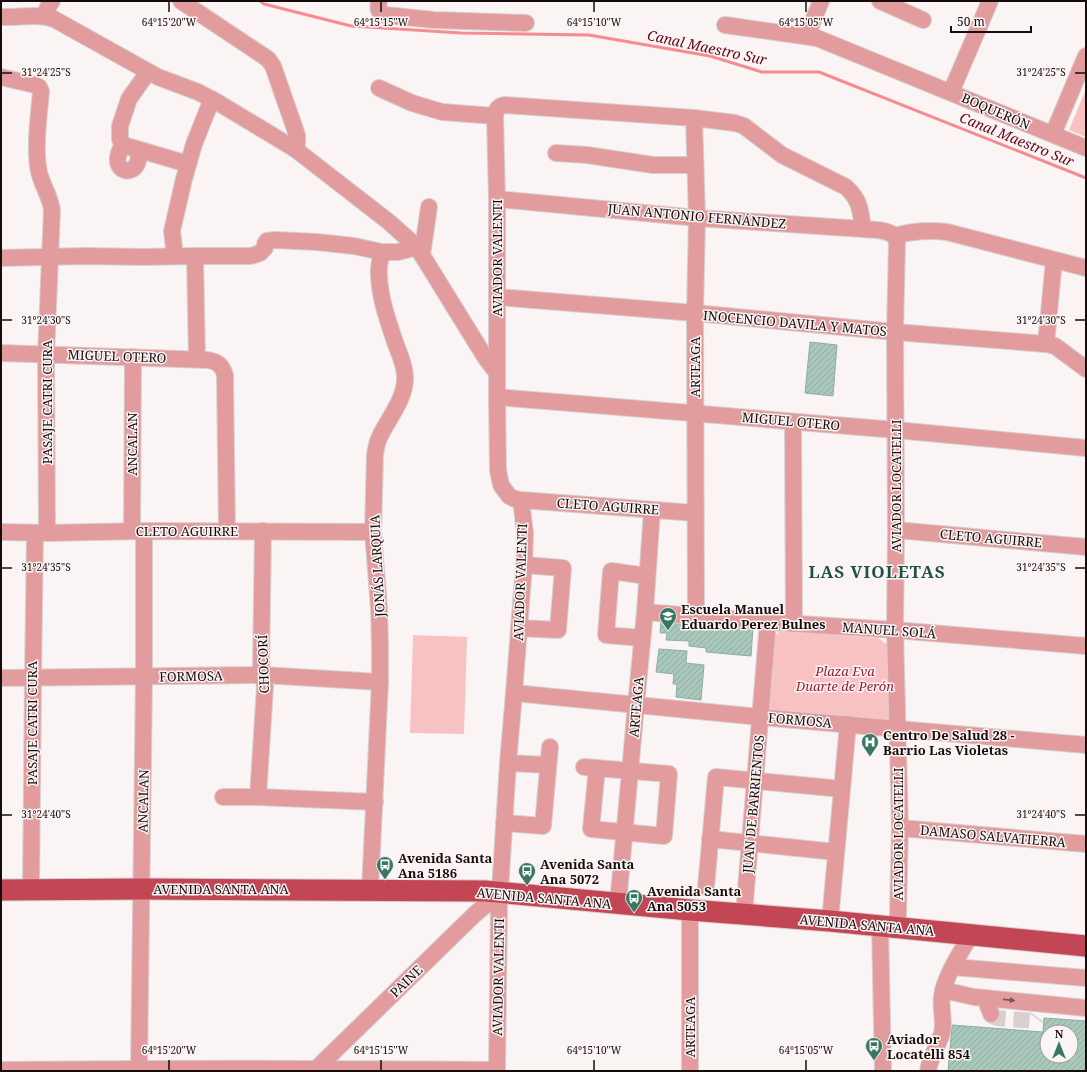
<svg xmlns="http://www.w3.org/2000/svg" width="1087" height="1072" viewBox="0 0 1087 1072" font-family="'Noto Serif',serif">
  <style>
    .park { fill: #f9c2c2 }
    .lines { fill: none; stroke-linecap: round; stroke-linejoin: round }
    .stream { stroke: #f58c92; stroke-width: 3 }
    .building { fill: url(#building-hatch); stroke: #8fada2; fill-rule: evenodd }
    .minor-tunnel { stroke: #d9d1d1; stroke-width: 16; stroke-dasharray: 16 8; stroke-linecap: butt }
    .minor-casing { stroke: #d7cfcf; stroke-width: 18 }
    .major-casing { stroke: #d7cfcf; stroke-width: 23 }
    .minor { stroke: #e29c9d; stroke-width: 16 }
    .major { stroke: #c34654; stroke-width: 21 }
    .oneway { fill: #7c5454 }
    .ticks { fill: none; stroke: #170c0c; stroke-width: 1.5 }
    .labels { text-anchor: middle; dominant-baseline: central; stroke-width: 3; stroke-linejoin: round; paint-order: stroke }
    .street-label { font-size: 13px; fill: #170c0c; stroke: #fbf4f4 }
    .poi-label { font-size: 13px; font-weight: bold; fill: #170c0c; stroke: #fbf4f4; text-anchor: start }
    .park-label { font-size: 13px; font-style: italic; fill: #981c32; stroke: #fbf4f4 }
    .water-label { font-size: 14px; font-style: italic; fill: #65041a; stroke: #fbf4f4 }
    .district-label { font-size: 17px; font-weight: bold; letter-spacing: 1px; fill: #1f5142; stroke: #fbf4f4 }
    .ticks-label { font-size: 10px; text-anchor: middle; fill: #170c0c; stroke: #fbf4f4; stroke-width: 3; stroke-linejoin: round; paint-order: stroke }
  </style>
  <defs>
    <pattern id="building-hatch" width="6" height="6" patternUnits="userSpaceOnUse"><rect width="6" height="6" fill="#a9c8bc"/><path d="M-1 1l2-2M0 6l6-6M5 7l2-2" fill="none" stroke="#91aba0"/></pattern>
  </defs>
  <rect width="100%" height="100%" fill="#fbf4f4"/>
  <g class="park">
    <path d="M1086,89V137L1069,130Z"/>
    <path d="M780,631L878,638L888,645L889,719L882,725L771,714L766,706L772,639Z"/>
    <path d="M413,635L467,637L464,734L410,733Z"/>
  </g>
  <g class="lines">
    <path class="stream" d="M260,1L264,4L351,26L461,33L589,35L710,56L762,72H819L1086,178"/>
  </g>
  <g class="building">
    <path d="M810,342L837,345L833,396L805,393Z"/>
    <path d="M661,621L753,628L751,656L706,652V648L689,646V641L666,640L667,633H660Z"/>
    <path d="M659,649L687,651L686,663L704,665L701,700L676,697L677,684H673L674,674L656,672Z"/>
    <path d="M1044,1018L1086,1021V1071H948L952,1025L1043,1032ZM1047,1032H1071V1056H1047Z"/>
  </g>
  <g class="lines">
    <path class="minor-tunnel" d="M991,1014L994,1017L997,1018L1034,1021L1037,1017"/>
    <defs>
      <g id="minor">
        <path d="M181,1L268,59L273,66L297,135V143L295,149"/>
        <path d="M379,1C378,9 377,11 385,15L434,20L526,23"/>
        <path d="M880,1L923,20"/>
        <path d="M44,16L48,7L52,1"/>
        <path d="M1,17C20,18 35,13 54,19L158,77L198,92L217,102L295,149L389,222L417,247L485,357L497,373"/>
        <path d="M725,25L817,38L1086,148"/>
        <path d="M807,36L821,1"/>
        <path d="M148,72L129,99L120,126V139L123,145L188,164"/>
        <path d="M1,77L35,85L39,87L41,91C39,115 34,148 39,172C42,185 50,196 52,210L46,354L47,533"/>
        <path d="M379,88L412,103L442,112L495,116"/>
        <path d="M951,92L990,1"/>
        <path d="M694,118L697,218L695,313L696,616"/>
        <path d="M1053,134L1086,56"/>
        <path d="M123,145C120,149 119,152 118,157C115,176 143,176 138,150"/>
        <path d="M556,153L587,155L653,165H695"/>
        <path d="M497,199L697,218L863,229C874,230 886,229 895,236"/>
        <path d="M895,236C912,231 929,230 947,232L1086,268"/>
        <path d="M422,255L429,207"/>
        <path d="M175,256L172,231L184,179L194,144L212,99"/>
        <path d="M195,256L197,359"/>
        <path d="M1,258L86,256L143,257L195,256H251L260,253L265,248V244L267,241L275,240L317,242L354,246L382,252H398L417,247"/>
        <path d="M497,297L695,313L895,332L1046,344L1055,346L1086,369"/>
        <path d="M1046,344L1054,260"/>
        <path d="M1,353L208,360C218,362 222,365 225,375L227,531"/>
        <path d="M497,397L896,430L1086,448"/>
        <path d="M793,422L794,624"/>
        <path d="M695,513L521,500L515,499L509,496L501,485L498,470L497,397V199L495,116C496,109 498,106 505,105L694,118L735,123L744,126L782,155L846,187C861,201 860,210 863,229"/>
        <path d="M896,530L1086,547"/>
        <path d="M132,531L133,357"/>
        <path d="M1,532L47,533L144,531L373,532"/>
        <path d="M645,612L768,622L895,630L1086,646"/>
        <path d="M519,628L558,630L563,568L524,565"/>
        <path d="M642,638L606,635L611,571L647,576"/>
        <path d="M1,678L263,675L380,682"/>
        <path d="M514,693L760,717L1086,745"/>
        <path d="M508,763L548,765"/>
        <path d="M584,767L669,774L664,836L591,829L597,768"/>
        <path d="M223,797H258L375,802"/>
        <path d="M258,797L265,687L261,666L263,531"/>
        <path d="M504,823L543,826L550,747"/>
        <path d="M900,828L1086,844"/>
        <path d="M710,839L836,852"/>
        <path d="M706,887L716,777L842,789"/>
        <path d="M31,890L33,678L35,533"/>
        <path d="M370,890L380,682V645L379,608L373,532L375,454C376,448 377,442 380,436C388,419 406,398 405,377C405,365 399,353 395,342C388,321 380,299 379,276C378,268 380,260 382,252"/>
        <path d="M618,904L636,705L645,612L652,510"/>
        <path d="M744,914L768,622"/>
        <path d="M830,921L848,724"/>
        <path d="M880,926L883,1071"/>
        <path d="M894,927L898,916L900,828L895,630L896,530L895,332L897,243L895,236"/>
        <path d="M953,967L1086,978"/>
        <path d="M943,990L974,997L1086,1008"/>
        <path d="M985,998L991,1014"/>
        <path d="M1,1070C47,1070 94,1069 140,1069C259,1068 378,1069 497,1070"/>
        <path d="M139,1071L144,676V531"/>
        <path d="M314,1071L475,914L500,893"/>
        <path d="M497,1071L499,906L508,763L514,693L524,565L525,533L521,500"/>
        <path d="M690,1071V910"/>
        <path d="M928,1071C930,1057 938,1046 942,1033C945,1021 940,1008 942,996C945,975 961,953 971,934"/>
      </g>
      <path id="major" d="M1,890L142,889L485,891L690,910L830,921L1086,946"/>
    </defs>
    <use href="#minor" class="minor-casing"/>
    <use href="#major" class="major-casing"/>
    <use href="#minor" class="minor"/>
    <use href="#major" class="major"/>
  </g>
  <defs><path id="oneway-solid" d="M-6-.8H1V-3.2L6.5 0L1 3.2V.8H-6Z"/></defs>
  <use class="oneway" href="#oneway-solid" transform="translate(1009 1000) rotate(6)"/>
  <path class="ticks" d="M169,2V12M381,2V12M594,2V12M806,2V12M2,73H12M1075,73H1085M2,320H12M1075,320H1085M2,568H12M1075,568H1085M2,815H12M1075,815H1085M169,1060V1070M381,1060V1070M594,1060V1070M806,1060V1070"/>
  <defs>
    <symbol id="school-pin" viewBox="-11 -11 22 30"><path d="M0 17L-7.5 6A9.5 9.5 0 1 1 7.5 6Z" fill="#397763" stroke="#fbf4f4"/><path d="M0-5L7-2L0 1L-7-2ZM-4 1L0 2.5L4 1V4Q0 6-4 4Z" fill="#fff"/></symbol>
    <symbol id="hospital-pin" viewBox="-11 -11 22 30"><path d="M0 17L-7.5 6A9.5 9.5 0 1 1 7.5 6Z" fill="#397763" stroke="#fbf4f4"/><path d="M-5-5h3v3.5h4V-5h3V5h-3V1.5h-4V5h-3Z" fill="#fff"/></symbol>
    <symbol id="bus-pin" viewBox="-11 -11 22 30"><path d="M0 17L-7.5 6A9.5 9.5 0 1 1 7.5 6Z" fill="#397763" stroke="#fbf4f4"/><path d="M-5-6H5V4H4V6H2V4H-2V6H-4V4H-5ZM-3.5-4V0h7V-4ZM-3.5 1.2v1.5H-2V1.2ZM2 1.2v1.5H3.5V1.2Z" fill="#fff"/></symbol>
  </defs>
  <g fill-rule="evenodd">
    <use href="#school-pin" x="658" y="606" width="20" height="27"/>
    <use href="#hospital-pin" x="860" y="732" width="20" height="27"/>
    <use href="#bus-pin" x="375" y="855" width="20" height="27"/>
    <use href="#bus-pin" x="517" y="861" width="20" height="27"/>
    <use href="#bus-pin" x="624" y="888" width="20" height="27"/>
    <use href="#bus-pin" x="864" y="1036" width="20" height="27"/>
  </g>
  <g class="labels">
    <g class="street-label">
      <text transform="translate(996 111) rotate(23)">BOQUERÓN</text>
      <text transform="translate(697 216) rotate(5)">JUAN ANTONIO FERNÁNDEZ</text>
      <text transform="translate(497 258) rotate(-90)">AVIADOR VALENTI</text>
      <text transform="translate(795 323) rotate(5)">INOCENCIO DAVILA Y MATOS</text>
      <text transform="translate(117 356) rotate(2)">MIGUEL OTERO</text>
      <text transform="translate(695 367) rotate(-90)">ARTEAGA</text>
      <text transform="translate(47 402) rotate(-90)">PASAJE CATRI CURA</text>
      <text transform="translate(791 421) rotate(5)">MIGUEL OTERO</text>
      <text transform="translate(132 444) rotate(-90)">ANCALAN</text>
      <text transform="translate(896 486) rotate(-90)">AVIADOR LOCATELLI</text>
      <text transform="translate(608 506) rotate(4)">CLETO AGUIRRE</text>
      <text x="187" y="531">CLETO AGUIRRE</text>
      <text transform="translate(991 538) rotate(5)">CLETO AGUIRRE</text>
      <text transform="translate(377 566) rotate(-93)">JONÁS LARQUIA</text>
      <text transform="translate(520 582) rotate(-88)">AVIADOR VALENTI</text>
      <text transform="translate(889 630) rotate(4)">MANUEL SOLÁ</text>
      <text transform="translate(263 664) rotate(-92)">CHOCORÍ</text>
      <text transform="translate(191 676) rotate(-1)">FORMOSA</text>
      <text transform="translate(636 707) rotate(-85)">ARTEAGA</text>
      <text transform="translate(800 720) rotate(5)">FORMOSA</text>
      <text transform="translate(32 723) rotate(-90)">PASAJE CATRI CURA</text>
      <text transform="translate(143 801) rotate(-89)">ANCALAN</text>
      <text transform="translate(753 804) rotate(-85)">JUAN DE BARRIENTOS</text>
      <text transform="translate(898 834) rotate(-90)">AVIADOR LOCATELLI</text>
      <text transform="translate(993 836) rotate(5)">DAMASO SALVATIERRA</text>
      <text x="221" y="889">AVENIDA SANTA ANA</text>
      <text transform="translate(544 898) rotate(5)">AVENIDA SANTA ANA</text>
      <text transform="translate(867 925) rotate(5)">AVENIDA SANTA ANA</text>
      <text transform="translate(498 977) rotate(-89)">AVIADOR VALENTI</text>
      <text transform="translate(406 981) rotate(-44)">PAINE</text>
      <text transform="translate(690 1027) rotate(-90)">ARTEAGA</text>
    </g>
    <g class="poi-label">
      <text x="681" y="609">Escuela Manuel<tspan x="681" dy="15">Eduardo Perez Bulnes</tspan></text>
      <text x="883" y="735">Centro De Salud 28 -<tspan x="883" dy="15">Barrio Las Violetas</tspan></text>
      <text x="398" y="858">Avenida Santa<tspan x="398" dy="15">Ana 5186</tspan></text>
      <text x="540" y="864">Avenida Santa<tspan x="540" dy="15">Ana 5072</tspan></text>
      <text x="647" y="891">Avenida Santa<tspan x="647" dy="15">Ana 5053</tspan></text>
      <text x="887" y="1039">Aviador<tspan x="887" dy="15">Locatelli 854</tspan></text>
    </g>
    <g class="park-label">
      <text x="845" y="671">Plaza Eva<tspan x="845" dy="15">Duarte de Perón</tspan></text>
    </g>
    <g class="water-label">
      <text transform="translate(707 47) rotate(12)">Canal Maestro Sur</text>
      <text transform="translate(1017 139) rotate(22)">Canal Maestro Sur</text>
    </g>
    <g class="district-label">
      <text x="877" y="571">LAS VIOLETAS</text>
    </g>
  </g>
  <g class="ticks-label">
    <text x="169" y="26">64°15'20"W</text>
    <text x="381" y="26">64°15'15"W</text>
    <text x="594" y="26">64°15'10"W</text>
    <text x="806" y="26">64°15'05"W</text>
    <text x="46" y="76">31°24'25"S</text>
    <text x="1041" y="76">31°24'25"S</text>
    <text x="46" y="324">31°24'30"S</text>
    <text x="1041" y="324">31°24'30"S</text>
    <text x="46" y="571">31°24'35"S</text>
    <text x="1041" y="571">31°24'35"S</text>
    <text x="46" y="818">31°24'40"S</text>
    <text x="1041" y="818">31°24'40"S</text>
    <text x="169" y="1054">64°15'20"W</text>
    <text x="381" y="1054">64°15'15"W</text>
    <text x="594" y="1054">64°15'10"W</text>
    <text x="806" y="1054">64°15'05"W</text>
  </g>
  <rect width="1087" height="1072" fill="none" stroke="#170c0c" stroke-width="4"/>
  <g transform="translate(1059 1044)"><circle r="19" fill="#fbf4f4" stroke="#a09797"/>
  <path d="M0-3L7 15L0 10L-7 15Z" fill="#397763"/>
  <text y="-6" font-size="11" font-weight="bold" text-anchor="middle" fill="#170c0c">N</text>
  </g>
  <path d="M951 26v6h80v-6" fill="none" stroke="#170c0c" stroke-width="2"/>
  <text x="957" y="26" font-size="12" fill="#170c0c" stroke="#fbf4f4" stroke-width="3" paint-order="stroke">50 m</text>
</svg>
